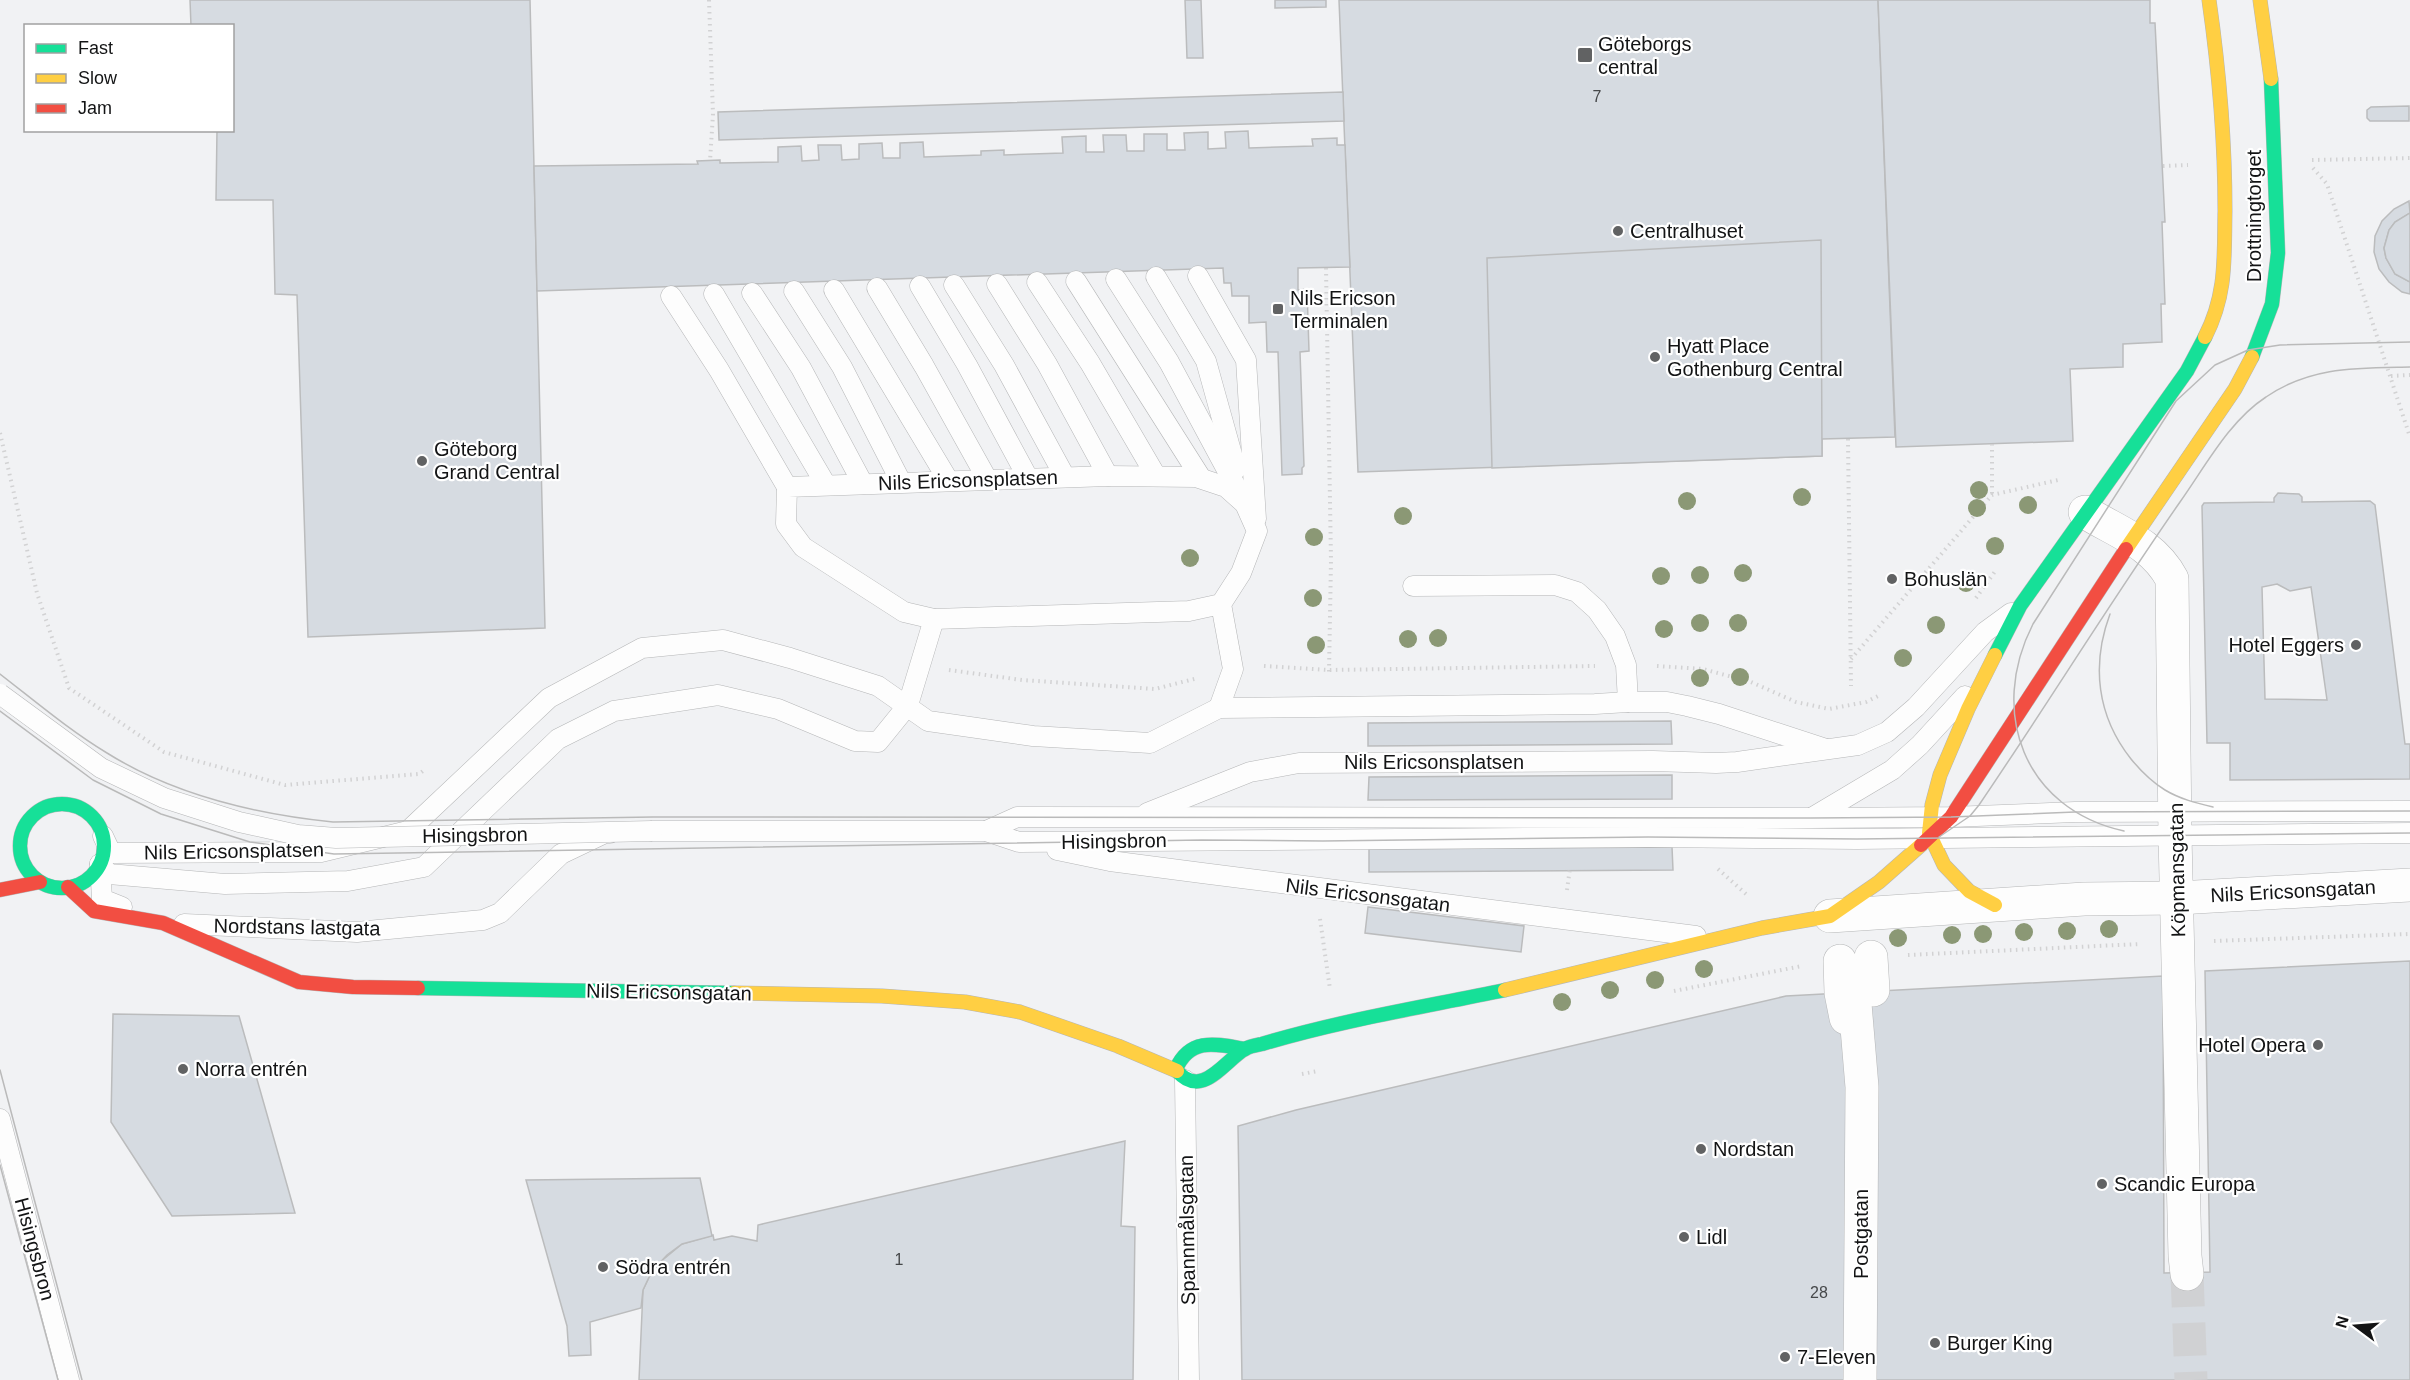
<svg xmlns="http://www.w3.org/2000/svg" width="2410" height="1380" viewBox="0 0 2410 1380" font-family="Helvetica,sans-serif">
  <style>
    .building { fill: #d6dbe1; stroke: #bbbcbd; stroke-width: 1.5; fill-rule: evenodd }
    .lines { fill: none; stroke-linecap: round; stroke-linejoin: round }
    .street-tunnel { stroke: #d0d1d3; stroke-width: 33; stroke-dasharray: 33 16; stroke-linecap: butt }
    .lane-casing { stroke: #b5b6b7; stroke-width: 21 }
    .street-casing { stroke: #b5b6b7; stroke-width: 34 }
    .fast-casing { stroke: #b5b6b7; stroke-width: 15 }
    .slow-casing { stroke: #b5b6b7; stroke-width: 15 }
    .jam-casing { stroke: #b5b6b7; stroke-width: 15 }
    .path { stroke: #d2d2d3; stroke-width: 4; stroke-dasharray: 1.5 4.5; stroke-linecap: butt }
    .lane { stroke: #fdfdfd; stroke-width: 20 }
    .street { stroke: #fdfdfd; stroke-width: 33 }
    .fast { stroke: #16e098; stroke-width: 14 }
    .slow { stroke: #ffcf43; stroke-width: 14 }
    .jam { stroke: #f24e42; stroke-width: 14 }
    .tram { stroke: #bababa; stroke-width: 1.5 }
    .lane-bridge-casing { stroke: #b5b6b7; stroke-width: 21; stroke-linecap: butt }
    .lane-bridge { stroke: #fdfdfd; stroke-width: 20 }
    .tree { fill: #8b9875 }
    .poi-dot { fill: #616263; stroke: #fff; stroke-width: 2 }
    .labels { text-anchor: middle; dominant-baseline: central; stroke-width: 4.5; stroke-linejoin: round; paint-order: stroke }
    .number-label { font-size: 16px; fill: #46484a }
    .poi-label { font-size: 20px; fill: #131415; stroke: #fff; text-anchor: start }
    .street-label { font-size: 20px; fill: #131415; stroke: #fff }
  </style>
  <rect width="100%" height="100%" fill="#f1f2f4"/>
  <g class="building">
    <path d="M190,0H530L545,628L308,637L297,295L275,294L273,200H216L217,130H232V26H191Z"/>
    <path d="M1185,0H1201L1203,58H1187Z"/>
    <path d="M1275,0H1326V7L1275,8Z"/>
    <path d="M1339,0H1878L1895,437L1822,439V456L1358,472Z"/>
    <path d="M1878,0H2150V23H2155L2165,222H2162L2165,304H2161L2162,342L2123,344V367L2070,369L2073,441L1896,447Z"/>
    <path d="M1343,92L1344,121L719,140L718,112Z"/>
    <path d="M2409,106V121H2370L2367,118V110L2371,107Z"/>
    <path d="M1248,131L1249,148L1313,146L1312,139L1337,138V145H1345L1350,267L1298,268V290L1307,289L1309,351L1300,352L1304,466L1302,468V474L1282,475L1278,352H1267L1266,322L1249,323V296H1232L1231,283H1224L1223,268L537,291L534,166L698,164L697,161L720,160V163L778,162V147L801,146L802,161L819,160L818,145H841L842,160L859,159V144L882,143L883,158H900V143L923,142L924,157L981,155V151L1004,150V155L1063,153L1062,137L1086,136V152H1104L1103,135H1126L1127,151H1144V134H1167V150H1185L1184,133L1208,132V149L1226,148L1225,132Z"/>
    <path d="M2409,201L2410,213L2395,222L2389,230L2384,248L2386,258L2395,274L2410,282V294L2402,292L2389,282L2379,269L2374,252L2375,236L2382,221L2394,209Z"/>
    <path d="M2410,213V282L2395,274L2386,258L2384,248L2389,230L2395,222Z"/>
    <path d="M1821,240L1822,456L1492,468L1487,258Z"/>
    <path d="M2278,493L2299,494L2302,497V502L2370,501L2375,505L2405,744H2410V779L2230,780V743H2207L2202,506L2204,503L2274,502V498ZM2277,584L2290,591L2311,587L2327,700L2265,699L2262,587Z"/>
    <path d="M1671,721L1672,744L1368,746V723Z"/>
    <path d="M1672,775V799L1368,800L1369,777Z"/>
    <path d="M1672,847L1673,870L1369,872V849Z"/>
    <path d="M1368,907L1524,926L1521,952L1365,933Z"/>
    <path d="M2410,961V1380H1242L1238,1126L1296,1110L1786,996L2163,976L2164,1273L2210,1272L2205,971Z"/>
    <path d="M113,1014L239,1016L295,1213L172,1216L111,1122Z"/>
    <path d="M1125,1141L1121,1226L1135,1227L1133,1380H639L643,1290L652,1271L659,1263L682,1244L713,1235L714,1240L732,1236L757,1241L758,1225Z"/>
    <path d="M700,1178L712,1236L682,1244L667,1255L652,1271L643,1290L641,1308L590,1322L591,1355L569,1356L567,1326L526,1180Z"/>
  </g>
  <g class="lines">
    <path class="street-tunnel" d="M2187,1274L2191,1380"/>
    <defs>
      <g id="lane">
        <path d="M1198,276L1246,360L1256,519"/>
        <path d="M1156,277L1206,361L1236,469"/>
        <path d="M1116,279L1169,362L1241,496"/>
        <path d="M1076,281L1201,478"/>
        <path d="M1037,282L1090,363L1156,476"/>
        <path d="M997,284L1047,364L1108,476"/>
        <path d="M954,285L1004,365L1065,477"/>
        <path d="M920,286L967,365L1028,478"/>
        <path d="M877,288L924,366L987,479"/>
        <path d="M834,290L948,480"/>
        <path d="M794,291L842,367L901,482"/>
        <path d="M752,293L801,368L863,484"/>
        <path d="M714,294L826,485"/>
        <path d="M671,296L719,370L787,487"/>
        <path d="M1413,586L1555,585L1577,592L1597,610L1615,636L1626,665L1628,702"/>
        <path d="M1219,708L1233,669L1221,604L1241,573L1257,531L1245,504L1226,487L1196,477L1108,476L787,487L786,524L803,547L904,612L934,619L1189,611L1221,604"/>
        <path d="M1147,813L1250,772L1299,763L1653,761L1716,763L1737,762L1858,745L1887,732L1916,707L1985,632L2011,613"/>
        <path d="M1813,817L1892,770L1920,745L1965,696"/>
        <path d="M652,831H986L1019,842L1648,837L1857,839L2410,833"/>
        <path d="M986,831L1017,817L1811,818L1951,817L2075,812L2410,811"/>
        <path d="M103,836L111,853L321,852L408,831L549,698L642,648L723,640L790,658L878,686L928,721L1033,736L1150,743L1219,708L1595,704L1628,702H1667L1687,706L1719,714L1826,749"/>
        <path d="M1057,850L1110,861L1202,873L1696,936"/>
        <path d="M100,864L109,874L225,884L348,881L424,867L558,739L614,711L718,695L778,709L855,741L878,742L908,705L934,619"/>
        <path d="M100,864L102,899L122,907"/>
        <path d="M184,924L357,932L483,920L500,913L561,854L605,833H610"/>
        <path d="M1185,1080L1189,1380"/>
        <path d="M0,1119L69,1380"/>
      </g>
      <g id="street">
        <path d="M2085,512C2117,532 2153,543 2172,579L2175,836L2185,1256L2187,1274"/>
        <path d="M1830,916L2084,899L2178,898L2410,885"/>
        <path d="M1871,957L1873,990"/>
        <path d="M1840,961L1841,993L1846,1018"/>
        <path d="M1854,992L1862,1087L1860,1380"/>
      </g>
      <g id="fast">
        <path d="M2252,357L2272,304L2278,253L2271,79"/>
        <path d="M1995,655L2020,606L2187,371L2205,337"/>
        <circle cx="62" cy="846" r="42"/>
        <path d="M418,988L734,993"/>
        <path d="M1176,1069C1190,1037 1216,1044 1245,1049"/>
        <path d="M1177,1071C1202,1100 1224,1061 1245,1049C1250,1046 1257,1045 1262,1044C1342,1020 1424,1007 1505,990"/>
      </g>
      <g id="slow">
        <path d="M2260,0L2271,79"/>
        <path d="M2205,337C2227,294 2224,258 2225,211C2225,140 2219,70 2209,0"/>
        <path d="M2126,549L2235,389L2252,357"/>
        <path d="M1995,905L1969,891L1944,865L1929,833L1932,805L1940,775L1968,709L1995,655"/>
        <path d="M1505,990L1762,928L1830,916L1879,882L1921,845"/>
        <path d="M734,993L882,996L965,1002L1020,1012L1118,1046L1177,1071"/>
      </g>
      <g id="jam">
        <path d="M1921,845L1951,817L2126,549"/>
        <path d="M68,887L94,911L163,923L299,982L353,987L418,988"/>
        <path d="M0,890L40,882"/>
      </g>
    </defs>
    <use href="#lane" class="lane-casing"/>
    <use href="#street" class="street-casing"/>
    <use href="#fast" class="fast-casing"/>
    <use href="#slow" class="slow-casing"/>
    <use href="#jam" class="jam-casing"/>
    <g class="path">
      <path d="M709,0L713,114L710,161"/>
      <path d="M2312,160L2410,158"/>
      <path d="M2163,166L2188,165"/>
      <path d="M2313,168L2327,184L2410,437"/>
      <path d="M1326,268L1331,560L1329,672"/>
      <path d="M2391,376L2410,375"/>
      <path d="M0,433L37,593L69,688L164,752L285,785L419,774L423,771"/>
      <path d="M1848,439L1851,686"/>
      <path d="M1992,444V495"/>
      <path d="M1976,598L1996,570"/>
      <path d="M1851,659L1992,495L2058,480"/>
      <path d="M1264,666L1329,670L1595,666"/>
      <path d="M1657,666L1703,669L1751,682L1796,702L1829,709L1866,702L1880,695"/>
      <path d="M949,670L1022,680L1155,689L1198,678"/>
      <path d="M1718,869L1746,894"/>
      <path d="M1567,890L1570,868"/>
      <path d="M1320,919L1330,989"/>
      <path d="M2214,941L2410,934"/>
      <path d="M1908,955L2140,944"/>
      <path d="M1674,991L1802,966"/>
      <path d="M1302,1074L1318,1071"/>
    </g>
    <use href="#lane" class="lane"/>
    <use href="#street" class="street"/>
    <use href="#fast" class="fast"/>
    <use href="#slow" class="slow"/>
    <use href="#jam" class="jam"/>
    <g class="tram">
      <path d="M2110,614C2091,665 2097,716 2131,759C2140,770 2152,782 2165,790C2180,799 2196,803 2213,807"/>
      <path d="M0,674C35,701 69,730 107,753C174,795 255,814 333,822L653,817L1811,818L1951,817L2075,812L2410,811"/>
      <path d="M0,711L93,780L161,814L250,842L334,854L1202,840L1323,841L1648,837L1857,839L2410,833"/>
      <path d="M2124,831C2024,809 1988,712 2033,624L2176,401L2215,365L2248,350L2280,345L2410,342"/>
      <path d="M1939,837L1970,816L1979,805C2047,705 2111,601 2180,502C2205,467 2229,421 2266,397C2311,366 2358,368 2410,367"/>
      <path d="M0,1070L82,1380"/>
      <path d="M0,1165L58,1380"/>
    </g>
    <defs>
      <path id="lane-bridge" d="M0,694L101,768L164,798L239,822L298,835L336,838L652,831"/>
    </defs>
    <use href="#lane-bridge" class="lane-bridge-casing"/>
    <use href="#lane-bridge" class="lane-bridge"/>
  </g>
  <g class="tree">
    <circle cx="1979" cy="490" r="9"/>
    <circle cx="1802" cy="497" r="9"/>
    <circle cx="1687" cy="501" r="9"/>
    <circle cx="2028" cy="505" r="9"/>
    <circle cx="1977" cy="508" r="9"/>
    <circle cx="1403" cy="516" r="9"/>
    <circle cx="1314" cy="537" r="9"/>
    <circle cx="1995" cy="546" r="9"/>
    <circle cx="1190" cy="558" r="9"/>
    <circle cx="1743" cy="573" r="9"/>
    <circle cx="1700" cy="575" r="9"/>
    <circle cx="1661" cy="576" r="9"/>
    <circle cx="1966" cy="583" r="9"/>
    <circle cx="1313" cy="598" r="9"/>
    <circle cx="1700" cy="623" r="9"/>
    <circle cx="1738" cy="623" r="9"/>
    <circle cx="1936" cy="625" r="9"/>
    <circle cx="1664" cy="629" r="9"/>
    <circle cx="1438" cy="638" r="9"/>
    <circle cx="1408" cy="639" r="9"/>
    <circle cx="1316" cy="645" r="9"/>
    <circle cx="1903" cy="658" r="9"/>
    <circle cx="1740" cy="677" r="9"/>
    <circle cx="1700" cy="678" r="9"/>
    <circle cx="2109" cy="929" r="9"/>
    <circle cx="2067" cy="931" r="9"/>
    <circle cx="2024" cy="932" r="9"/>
    <circle cx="1983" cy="934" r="9"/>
    <circle cx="1952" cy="935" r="9"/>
    <circle cx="1898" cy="938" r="9"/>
    <circle cx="1704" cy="969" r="9"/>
    <circle cx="1655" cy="980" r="9"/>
    <circle cx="1610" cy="990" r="9"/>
    <circle cx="1562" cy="1002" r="9"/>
  </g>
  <g class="poi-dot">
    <rect x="1577" y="47" width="16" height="16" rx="3"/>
    <circle cx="1618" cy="231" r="6"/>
    <rect x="1272" y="303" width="12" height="12" rx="3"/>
    <circle cx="1655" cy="357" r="6"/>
    <circle cx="422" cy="461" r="6"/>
    <circle cx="1892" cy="579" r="6"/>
    <circle cx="2356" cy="645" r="6"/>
    <circle cx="2318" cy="1045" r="6"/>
    <circle cx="183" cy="1069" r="6"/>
    <circle cx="1701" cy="1149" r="6"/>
    <circle cx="2102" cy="1184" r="6"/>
    <circle cx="1684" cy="1237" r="6"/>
    <circle cx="603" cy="1267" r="6"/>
    <circle cx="1935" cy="1343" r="6"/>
    <circle cx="1785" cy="1357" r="6"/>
  </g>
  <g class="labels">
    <g class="number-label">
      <text x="1597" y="96">7</text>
      <text x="899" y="1259">1</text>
      <text x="1819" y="1292">28</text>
    </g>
    <g class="poi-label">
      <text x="1598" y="44">Göteborgs<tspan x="1598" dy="23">central</tspan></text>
      <text x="1630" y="231">Centralhuset</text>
      <text x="1290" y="298">Nils Ericson<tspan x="1290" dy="23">Terminalen</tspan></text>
      <text x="1667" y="346">Hyatt Place<tspan x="1667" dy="23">Gothenburg Central</tspan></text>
      <text x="434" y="449">Göteborg<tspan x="434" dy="23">Grand Central</tspan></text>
      <text x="1904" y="579">Bohuslän</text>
      <text x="2344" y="645" text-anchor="end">Hotel Eggers</text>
      <text x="2306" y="1045" text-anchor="end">Hotel Opera</text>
      <text x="195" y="1069">Norra entrén</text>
      <text x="1713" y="1149">Nordstan</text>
      <text x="2114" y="1184">Scandic Europa</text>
      <text x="1696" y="1237">Lidl</text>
      <text x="615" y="1267">Södra entrén</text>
      <text x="1947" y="1343">Burger King</text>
      <text x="1797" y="1357">7-Eleven</text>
    </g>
    <g class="street-label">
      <text transform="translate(2254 216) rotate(-90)">Drottningtorget</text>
      <text transform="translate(968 480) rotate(-2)">Nils Ericsonsplatsen</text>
      <text x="1434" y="762">Nils Ericsonsplatsen</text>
      <text transform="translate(475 835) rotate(-1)">Hisingsbron</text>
      <text transform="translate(1114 841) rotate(-1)">Hisingsbron</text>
      <text transform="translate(234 851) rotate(-1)">Nils Ericsonsplatsen</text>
      <text transform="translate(2177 870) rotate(-91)">Köpmansgatan</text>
      <text transform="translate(2293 891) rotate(-3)">Nils Ericsonsgatan</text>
      <text transform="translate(1368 895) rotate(7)">Nils Ericsonsgatan</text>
      <text transform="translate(297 927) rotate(1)">Nordstans lastgata</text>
      <text transform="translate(669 992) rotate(1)">Nils Ericsonsgatan</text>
      <text transform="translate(1187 1230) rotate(-91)">Spannmålsgatan</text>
      <text transform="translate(1861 1234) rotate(-90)">Postgatan</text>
      <text transform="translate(35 1249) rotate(75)">Hisingsbron</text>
    </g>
  </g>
  <rect x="24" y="24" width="210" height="108" fill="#ffffff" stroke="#a1a1a1" stroke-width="1.5"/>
  <rect x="36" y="44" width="30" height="9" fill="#16e098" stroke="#a1a1a1" stroke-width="1.5"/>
  <text x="78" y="54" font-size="18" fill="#131415">Fast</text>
  <rect x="36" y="74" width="30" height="9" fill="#ffcf43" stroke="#a1a1a1" stroke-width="1.5"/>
  <text x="78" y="84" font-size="18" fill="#131415">Slow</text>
  <rect x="36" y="104" width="30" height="9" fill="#f24e42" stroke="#a1a1a1" stroke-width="1.5"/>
  <text x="78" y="114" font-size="18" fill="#131415">Jam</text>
  <g transform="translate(2356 1326) rotate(286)" stroke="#ffffff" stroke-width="4.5" paint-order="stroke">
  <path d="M0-4.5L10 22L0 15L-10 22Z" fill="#131415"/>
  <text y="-9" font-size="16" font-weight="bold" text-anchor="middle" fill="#131415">N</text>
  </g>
</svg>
